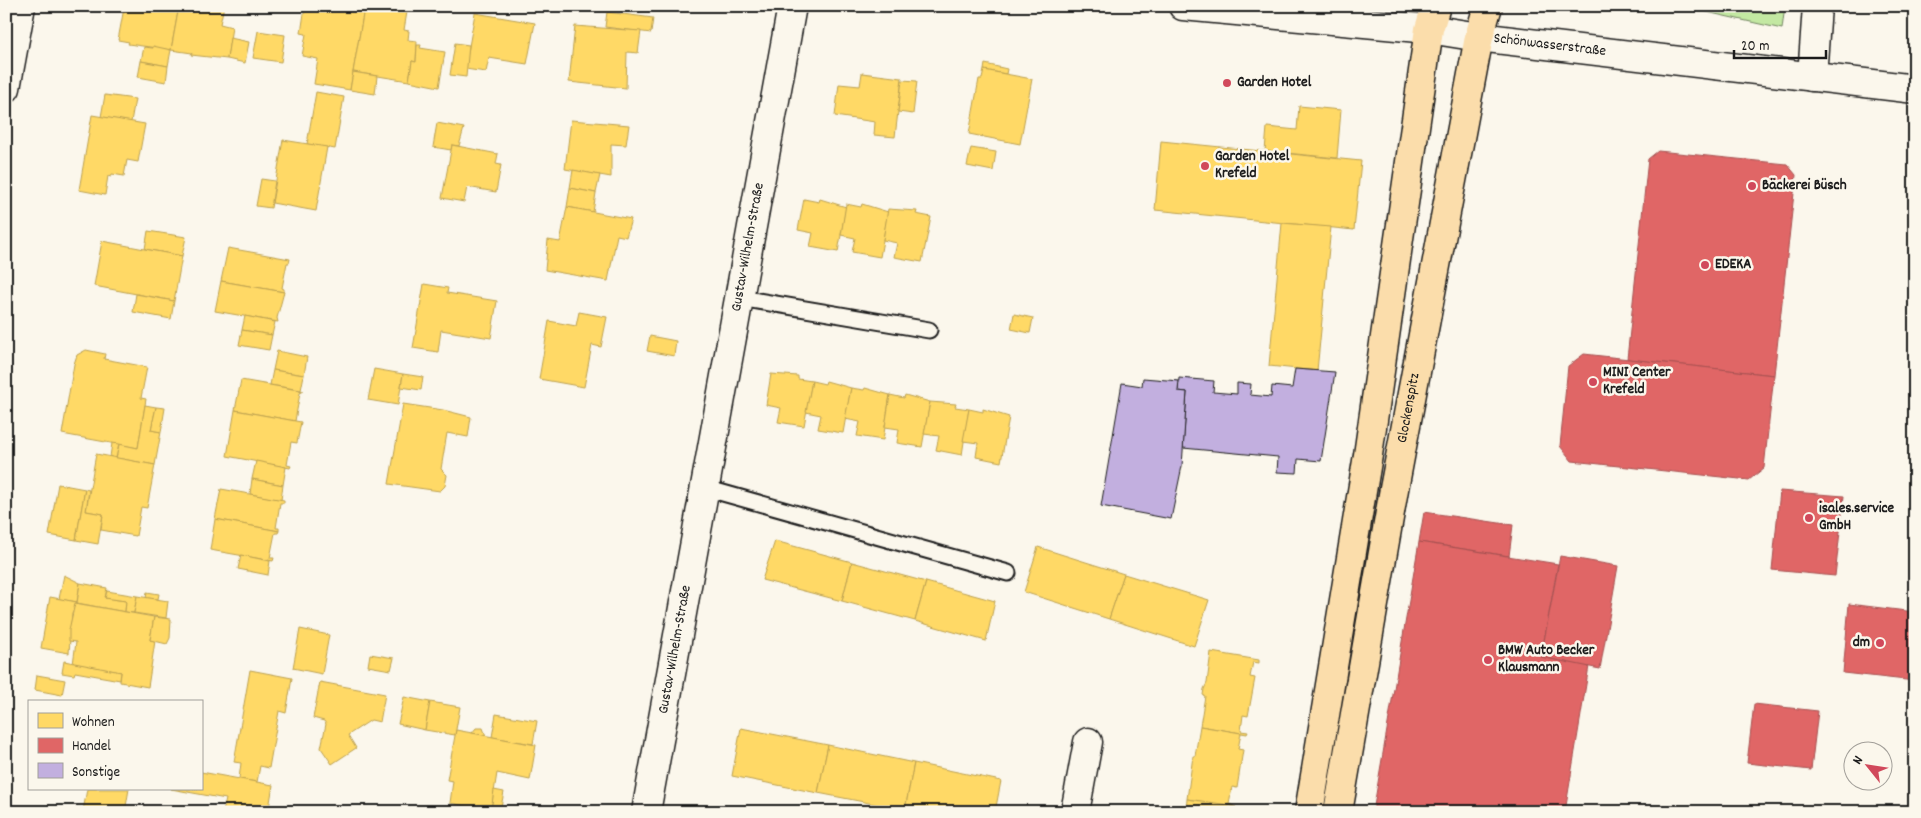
<svg xmlns="http://www.w3.org/2000/svg" width="1921" height="818" viewBox="0 0 1921 818" font-family="Dekko,sans-serif">
  <style>
    .green { fill: #c3e8a2; stroke: #70825f }
    .homes { fill: #ffd966; stroke: #bba050 }
    .shops { fill: #e06666; stroke: #a55050 }
    .building { fill: #c2afdf; stroke: #1c1c1c }
    .lines { fill: none; stroke-linecap: round; stroke-linejoin: round }
    .service-casing { stroke: #1c1c1c; stroke-width: 19 }
    .minor-casing { stroke: #1c1c1c; stroke-width: 31 }
    .primary-casing { stroke: #1c1c1c; stroke-width: 31 }
    .service { stroke: #fbf7ec; stroke-width: 15 }
    .minor { stroke: #fbf7ec; stroke-width: 28 }
    .primary { stroke: #fbddab; stroke-width: 28 }
    .poi-dot { fill: #d1495b; stroke: #fbf7ec; stroke-width: 2 }
    .labels { text-anchor: middle; dominant-baseline: central; stroke-width: 5; stroke-linejoin: round; paint-order: stroke }
    .street-label { font-size: 15px; fill: #1c1c1c; stroke: #fbf7ec }
    .poi-label { font-size: 15px; font-weight: bold; fill: #1c1c1c; stroke: #fbf7ec; text-anchor: start }
  </style>
  <rect width="100%" height="100%" fill="#fbf7ec"/>
  <filter id="ink" filterUnits="userSpaceOnUse"><feTurbulence type="fractalNoise" baseFrequency=".02" numOctaves="2"/><feDisplacementMap in="SourceGraphic" scale="10" xChannelSelector="R" yChannelSelector="G"/><feConvolveMatrix kernelMatrix="1 2 1 2 8 2 1 2 1" color-interpolation-filters="sRGB"/></filter>
  <g filter="url(#ink)">
    <path class="green" d="M1680,6H1785L1782,29Z"/>
    <g class="homes">
      <path d="M136,6H179L171,50L128,44L129,42L118,40L124,8L136,10Z"/>
      <path d="M179,6H224L220,24L232,27L227,59L191,55L192,53L171,50Z"/>
      <path d="M318,6L364,9L350,90L314,84L318,59L302,56L306,34L301,33L305,7L317,9Z"/>
      <path d="M390,6L404,8L407,12L404,30L409,31L408,40L417,41L416,62L412,61L409,81L353,72L364,9L385,13L386,8Z"/>
      <path d="M607,12L653,18L651,33L605,27Z"/>
      <path d="M475,13L535,23L527,64L489,58L486,72L465,69Z"/>
      <path d="M575,26L641,31L638,53L627,52L626,88L569,82Z"/>
      <path d="M258,31L285,35L281,62L253,58Z"/>
      <path d="M230,38L249,42L245,63L227,59Z"/>
      <path d="M455,43L469,45L466,77L450,75Z"/>
      <path d="M417,45H421L420,48L445,52L439,87L409,81L412,61L416,62Z"/>
      <path d="M153,46L171,50L168,66L141,61L144,47L153,48Z"/>
      <path d="M141,61L168,66L166,82L138,77Z"/>
      <path d="M985,64L1007,69L1006,74L984,70Z"/>
      <path d="M984,70L1032,79L1020,144L969,134L979,79H982Z"/>
      <path d="M353,72L377,76L375,94L350,90Z"/>
      <path d="M862,73L902,78L895,137L874,135L875,122L835,116L839,84L860,86Z"/>
      <path d="M902,80L917,81L913,114L898,112Z"/>
      <path d="M316,92L344,97L335,149L307,144Z"/>
      <path d="M105,95L135,99L131,122L101,117Z"/>
      <path d="M1299,106L1341,110L1337,158L1265,151L1267,127L1297,130Z"/>
      <path d="M92,115L145,124L138,162L127,160L124,176L112,174L111,177L108,176L105,195L79,190Z"/>
      <path d="M571,120L629,125L626,145L611,144V177L565,169Z"/>
      <path d="M437,123L464,128L459,146L452,145L451,150L433,147Z"/>
      <path d="M283,140L327,147L316,211L272,203Z"/>
      <path d="M1161,141L1361,161L1354,230L1155,210Z"/>
      <path d="M452,145L498,154L496,164L501,165L496,192L467,187L464,202L442,198Z"/>
      <path d="M971,148L996,152L993,171L967,166Z"/>
      <path d="M573,170L600,175L596,193L570,188Z"/>
      <path d="M261,179L275,181L271,208L256,206Z"/>
      <path d="M570,188L596,193L593,212L567,207Z"/>
      <path d="M804,199L819,202L820,199L846,207L838,252L810,247L813,233L798,230Z"/>
      <path d="M846,204L861,207L862,204L888,212L880,257L852,252L855,238L841,235Z"/>
      <path d="M567,207L631,219L626,237L617,235L608,281L545,270L548,240L560,242Z"/>
      <path d="M888,209L917,211L916,214L931,217L922,262L894,257L897,243L883,240Z"/>
      <path d="M1282,223L1331,227L1317,371L1269,366Z"/>
      <path d="M148,231L186,237L182,256L145,249Z"/>
      <path d="M102,241L182,256L174,301L94,286Z"/>
      <path d="M228,248L290,259L289,263H287L282,288L284,289V292L221,281Z"/>
      <path d="M221,281L284,292L277,318L278,322L215,311Z"/>
      <path d="M424,284L448,288L447,293L497,301L491,338L441,330L438,352L413,348Z"/>
      <path d="M136,294L174,301L171,319L133,312Z"/>
      <path d="M579,312L607,317L601,347L592,345L584,387L539,379L549,321L576,326Z"/>
      <path d="M1014,314L1033,318L1030,333L1011,329Z"/>
      <path d="M245,316L275,322L272,335L242,330Z"/>
      <path d="M242,330L272,335L269,350L239,345Z"/>
      <path d="M650,336L676,341L674,356L647,351Z"/>
      <path d="M86,350L105,354L104,359L147,367L141,398L146,399L138,448L62,434L74,364L77,355Z"/>
      <path d="M277,351L307,357L304,375L273,370Z"/>
      <path d="M374,369L403,374L398,405L368,400Z"/>
      <path d="M273,370L304,375L301,390L270,385Z"/>
      <path d="M403,374L423,377L421,390L401,387Z"/>
      <path d="M771,374L798,376V379L812,381L804,426L778,422L781,408L766,405Z"/>
      <path d="M241,380L304,391L300,393L295,421L235,410Z"/>
      <path d="M812,381L825,384L826,381L851,388L843,433L818,429L821,415L806,412Z"/>
      <path d="M851,388L864,390L865,388L890,395L883,440L857,436L860,422L845,419Z"/>
      <path d="M890,395L904,398L905,395L930,402L922,447L897,443L899,429L885,427Z"/>
      <path d="M930,402L956,404L955,407L969,409L962,455L936,450L939,436L924,434Z"/>
      <path d="M403,404L443,410L471,417L468,437L447,433L441,469L447,475L445,486L440,491L389,484Z"/>
      <path d="M145,405L156,407L151,430L161,432L155,465L116,458L119,444L138,448Z"/>
      <path d="M156,407L165,408L161,432L151,430Z"/>
      <path d="M969,409L983,412V409L1009,417L1001,462L976,457L978,443L963,441Z"/>
      <path d="M235,410L301,422L297,443L291,442L287,465L291,466L290,468L227,456Z"/>
      <path d="M112,443L119,444L116,458L110,457Z"/>
      <path d="M96,454L155,465L147,508L141,507L136,536L101,530L103,514L86,511Z"/>
      <path d="M256,461L286,467L283,485L252,479Z"/>
      <path d="M252,479L283,485L281,500L250,494Z"/>
      <path d="M58,484L85,489L76,540L49,535Z"/>
      <path d="M85,489L89,490L86,511L103,514L98,544L76,540Z"/>
      <path d="M221,489L284,500V503H280L276,528H279V531L215,519Z"/>
      <path d="M215,519L279,531L278,533H275L270,558H274L273,561L210,550Z"/>
      <path d="M775,541L852,562L842,601L762,580Z"/>
      <path d="M1038,547L1124,574L1109,619L1024,592Z"/>
      <path d="M241,555L270,561L268,575L238,569Z"/>
      <path d="M852,562L926,582L915,621L842,601Z"/>
      <path d="M1124,574L1209,600L1194,646L1109,619Z"/>
      <path d="M64,575L80,583L77,602L59,599Z"/>
      <path d="M926,582L995,601L986,641L915,621Z"/>
      <path d="M80,583L107,588L105,598L126,601L125,612L77,603Z"/>
      <path d="M107,591L137,596L134,613L125,612L126,601L105,598Z"/>
      <path d="M147,592L159,594L158,599L146,598Z"/>
      <path d="M137,596L168,601L166,618L134,613Z"/>
      <path d="M50,597L77,602L72,613L69,653L41,648Z"/>
      <path d="M75,603L154,617L150,640L155,641L148,687L120,682L121,672L73,664L76,642L69,641V630Z"/>
      <path d="M154,617L171,619L170,638L167,644L150,640Z"/>
      <path d="M300,629L329,635L322,674L293,668Z"/>
      <path d="M1211,652L1259,660V663L1253,662L1250,677L1255,678L1248,716L1243,715L1241,731L1248,732L1247,734L1200,726L1205,696L1203,695L1204,689L1207,683Z"/>
      <path d="M370,654L394,658L391,670L368,666Z"/>
      <path d="M64,661L121,672L120,680L75,672L74,675L62,673Z"/>
      <path d="M250,670L292,678L286,713L279,711L269,768L260,766L257,782L239,779L241,763L234,762Z"/>
      <path d="M37,675L65,680L62,695L35,690Z"/>
      <path d="M320,682L385,694L380,722L371,720L348,735L356,748L332,764L321,748L326,724L324,721L313,718Z"/>
      <path d="M404,697L430,702L425,730L398,724Z"/>
      <path d="M430,702L460,707L455,735L425,730Z"/>
      <path d="M496,714L537,721L533,744L492,737Z"/>
      <path d="M1200,726L1241,733L1238,749L1243,750L1237,788L1232,787L1229,804L1236,807L1187,799L1193,756H1195Z"/>
      <path d="M476,728H483L486,736L472,733Z"/>
      <path d="M741,728L828,745L818,793L732,776Z"/>
      <path d="M456,730L536,745L530,780L497,773L491,811L450,803L453,781L447,780Z"/>
      <path d="M828,745L914,763L905,810L818,793Z"/>
      <path d="M914,763L1001,781L995,812L905,810Z"/>
      <path d="M201,772L273,785L269,808L265,807L264,812H223L226,799L171,789H201Z"/>
      <path d="M87,789H129L125,812H80L83,811Z"/>
      <path d="M494,790L504,792L500,812H462L463,806L491,811Z"/>
      <path d="M1187,799L1229,805L1227,812H1186Z"/>
    </g>
    <g class="shops">
      <path d="M1658,151L1787,164L1796,175L1774,375L1627,359L1648,159Z"/>
      <path d="M1584,354L1774,375L1764,468L1749,480L1572,461L1560,446L1568,366Z"/>
      <path d="M1780,491L1844,496L1835,576L1772,570Z"/>
      <path d="M1424,512L1513,525L1509,556L1419,542Z"/>
      <path d="M1419,542L1558,564L1541,657L1589,666L1565,812H1373Z"/>
      <path d="M1560,556L1618,566L1600,669L1541,657Z"/>
      <path d="M1849,604L1915,612V681L1843,673Z"/>
      <path d="M1754,704L1818,711L1811,770L1747,763Z"/>
    </g>
    <g class="building">
      <path d="M1295,369L1335,372L1321,461L1298,459L1297,473L1277,472L1278,457L1183,448L1187,392L1178,391L1179,378L1214,381L1213,392L1237,394V383L1251,384L1250,395L1271,397L1272,386L1292,388Z"/>
      <path d="M1143,378L1179,381L1178,391L1187,392L1182,466L1171,519L1101,506L1122,383L1142,386Z"/>
    </g>
    <g class="lines">
      <defs>
        <g id="service">
          <path d="M740,298L929,330"/>
          <path d="M705,488L1008,573"/>
        </g>
        <g id="minor">
          <path id="s1" d="M1183,6L1429,29L1479,37L1915,89"/>
          <path d="M1812,77L1817,6"/>
          <path d="M6,88L21,6"/>
          <path id="s2" d="M646,812L792,6"/>
          <path d="M1075,812L1088,742"/>
        </g>
        <g id="primary">
          <path d="M1309,812L1368,455L1429,29L1436,6"/>
          <path id="s3" d="M1338,812L1394,489L1479,37L1488,6"/>
        </g>
      </defs>
      <use href="#service" class="service-casing"/>
      <use href="#minor" class="minor-casing"/>
      <use href="#primary" class="primary-casing"/>
      <use href="#service" class="service"/>
      <use href="#minor" class="minor"/>
      <use href="#primary" class="primary"/>
    </g>
  </g>
  <g class="poi-dot">
    <circle cx="1227" cy="83" r="5"/>
    <circle cx="1205" cy="166" r="5"/>
    <circle cx="1752" cy="186" r="5"/>
    <circle cx="1705" cy="265" r="5"/>
    <circle cx="1593" cy="382" r="5"/>
    <circle cx="1809" cy="518" r="5"/>
    <circle cx="1880" cy="643" r="5"/>
    <circle cx="1488" cy="660" r="5"/>
  </g>
  <g class="labels">
    <g class="street-label">
      <text stroke="none"><textPath href="#s1" startOffset="369">Schönwasserstraße</textPath></text>
      <text stroke="none"><textPath href="#s2" startOffset="574">Gustav-Wilhelm-Straße</textPath></text>
      <text stroke="none"><textPath href="#s3" startOffset="410">Glockenspitz</textPath></text>
      <text stroke="none"><textPath href="#s2" startOffset="165">Gustav-Wilhelm-Straße</textPath></text>
    </g>
    <g class="poi-label">
      <text x="1237" y="83">Garden Hotel</text>
      <text x="1215" y="157">Garden Hotel<tspan x="1215" dy="17">Krefeld</tspan></text>
      <text x="1762" y="186">Bäckerei Büsch</text>
      <text x="1715" y="265">EDEKA</text>
      <text x="1603" y="373">MINI Center<tspan x="1603" dy="17">Krefeld</tspan></text>
      <text x="1819" y="509">isales.service<tspan x="1819" dy="17">GmbH</tspan></text>
      <text x="1870" y="643" text-anchor="end">dm</text>
      <text x="1498" y="651">BMW Auto Becker<tspan x="1498" dy="17">Klausmann</tspan></text>
    </g>
  </g>
  <rect width="1921" height="818" fill="none" stroke="#fbf7ec" stroke-width="25"/>
  <rect x="12" y="12" width="1896" height="793" fill="none" stroke="#1c1c1c" stroke-width="2" filter="url(#ink)"/>
  <rect x="28" y="700" width="175" height="90" fill="#fbf7ec" stroke="#a29f99"/>
  <rect x="38" y="713" width="25" height="15" fill="#ffd966" stroke="#a29f99"/>
  <text x="72" y="726" font-size="15" fill="#1c1c1c">Wohnen</text>
  <rect x="38" y="738" width="25" height="15" fill="#e06666" stroke="#a29f99"/>
  <text x="72" y="750" font-size="15" fill="#1c1c1c">Handel</text>
  <rect x="38" y="763" width="25" height="15" fill="#c2afdf" stroke="#a29f99"/>
  <text x="72" y="776" font-size="15" fill="#1c1c1c">Sonstige</text>
  <g transform="translate(1868 766) rotate(300)"><circle r="24" fill="#fbf7ec" stroke="#a29f99"/>
  <path d="M0-4L9 19L0 12L-9 19Z" fill="#d1495b"/>
  <text y="-8" font-size="14" font-weight="bold" text-anchor="middle" fill="#1c1c1c">N</text>
  </g>
  <path d="M1734 50v8h92v-8" fill="none" stroke="#1c1c1c" stroke-width="2.5"/>
  <text x="1741" y="50" font-size="15" fill="#1c1c1c" stroke="#fbf7ec" stroke-width="4" paint-order="stroke">20 m</text>
</svg>
